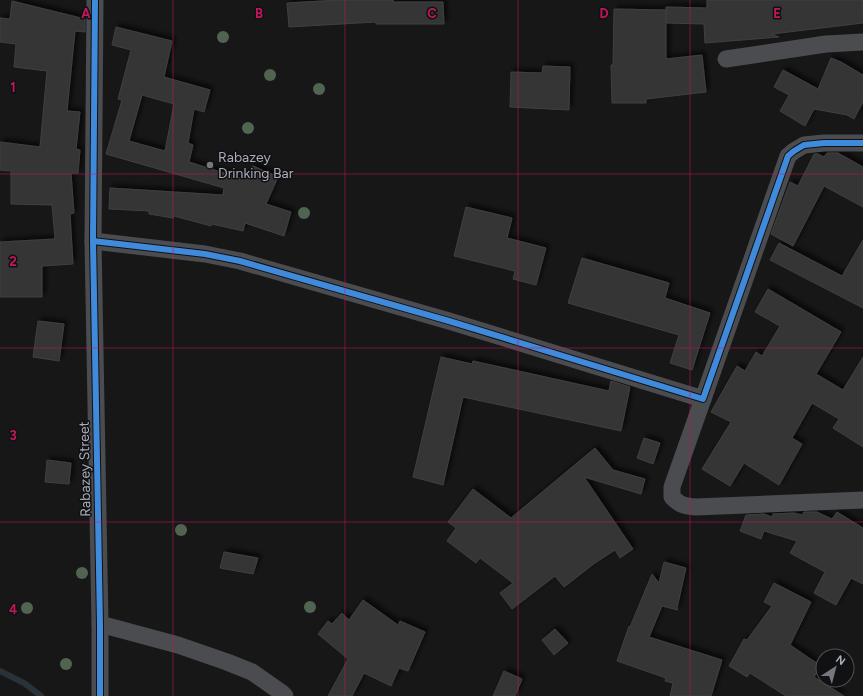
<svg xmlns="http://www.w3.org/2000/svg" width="863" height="696" viewBox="0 0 863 696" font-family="Figtree,sans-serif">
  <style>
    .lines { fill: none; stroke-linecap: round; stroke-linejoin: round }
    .stream { stroke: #2a3239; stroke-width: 6 }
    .building { fill: #353536; stroke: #3f4043; fill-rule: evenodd; filter: url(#shadow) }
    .street { stroke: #4b4c50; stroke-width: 17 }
    .cycleway-casing { stroke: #111113; stroke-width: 8 }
    .cycleway { stroke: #408adc; stroke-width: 6 }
    .tree { fill: #506451 }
    .grid { fill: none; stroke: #c2185b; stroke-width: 1; stroke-opacity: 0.55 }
    .poi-dot { fill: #757880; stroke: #111113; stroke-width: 1.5 }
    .labels { text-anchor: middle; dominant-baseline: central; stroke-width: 3; stroke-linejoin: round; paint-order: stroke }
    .poi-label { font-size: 14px; fill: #a8adb8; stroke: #111113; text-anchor: start }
    .street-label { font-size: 14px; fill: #a8adb8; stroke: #111113 }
    .grid-label { font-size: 13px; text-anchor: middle; font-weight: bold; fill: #c2185b; stroke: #111113; stroke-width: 3; stroke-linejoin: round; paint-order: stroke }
  </style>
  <defs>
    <filter id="shadow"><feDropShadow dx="3.5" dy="-3.5" stdDeviation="2" flood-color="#0009"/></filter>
  </defs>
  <rect width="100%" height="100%" fill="#171717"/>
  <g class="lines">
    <path class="stream" d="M0,671L24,683L41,696"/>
  </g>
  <g class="building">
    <path d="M339,0H393V2H443L444,24H376V22L289,27L287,3Z"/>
    <path d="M707,0H863V23L772,34L779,37L705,43L704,24L666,23V7L707,8Z"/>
    <path d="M12,1L85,19V32L75,31L67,111L80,112L76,149L80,150L78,173H71L74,213L70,214L73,264L42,266V297H0V242L55,239L52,205L11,204V171L0,170V142L40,147L47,71L14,67L16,44L0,42V18L10,19Z"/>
    <path d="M614,9L666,10V59L702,55L706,92L646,99V103H612L611,65H613Z"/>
    <path d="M116,27L172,41L164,77L210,90L204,112L194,109L188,143L193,145L189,162L246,180L253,166L278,177L266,204L291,212L284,236L245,223L243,231L212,224L211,226L174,216L173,218L149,214V211L109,209L110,188L223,195L224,188L106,154L122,100L118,99L131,50L112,45ZM142,95L174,104L165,151L129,141Z"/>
    <path d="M831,58L841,62L863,75V102L854,119L847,115L814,109L805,126L780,111L789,95L774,87L783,70L818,89Z"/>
    <path d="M543,66L570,67L569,110L510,107L511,72L542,73Z"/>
    <path d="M827,153H838L863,167V207L824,186L793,246L771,234L790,182L798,186L814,154H818L824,157Z"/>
    <path d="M466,207L512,218L507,238L546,248L536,285L513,279L515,271L454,256Z"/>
    <path d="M863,240V308L770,260L779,243L842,276Z"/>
    <path d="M582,258L669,283L665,298L710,313L692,370L670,363L679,335L568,303Z"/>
    <path d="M768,289L841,332L816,374L843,390L863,357V447L833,428L839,419L812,403L792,438L802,444L779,485L744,463L730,486L702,469L731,422L711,412L737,366L745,371L756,352L762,356L780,326L755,312Z"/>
    <path d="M38,321L64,324L59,361L33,357Z"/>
    <path d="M441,357L472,364L473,361L609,391L611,381L630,387L621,431L463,397L443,485L413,477Z"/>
    <path d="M644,438L660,443L653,464L637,458Z"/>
    <path d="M595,448L613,470L645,479L641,494L584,477L633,549L620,558L615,550L595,563L564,587L555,576L512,609L500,593L513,583L480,558L476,563L447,541L456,528L448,522L473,489L511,518Z"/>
    <path d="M47,460L71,463L69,484L45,482Z"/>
    <path d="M804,512H817L832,519L837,512L863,528V584L851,578L836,605L814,593L825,572L790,553L797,541L764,531L761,539L740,531L746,515L764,514L772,517L773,514L794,513L802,515Z"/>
    <path d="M224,552L258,558L253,574L220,568Z"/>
    <path d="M664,562L686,568L677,608L678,610L662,606L649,637L722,660L711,696H670L673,683L665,681L666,678L617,661L629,626L630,627L652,574L659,583Z"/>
    <path d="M774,583L811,602L790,645L821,666L814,677L844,696H786L750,673L747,677L729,666L744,639L747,640L772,606L764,602Z"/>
    <path d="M363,600L398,625L400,621L425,632L408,671L399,668L391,686L364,673L352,696H328L348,659L318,634L328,621L332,624L342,613L349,620Z"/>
    <path d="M555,629L568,643L554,655L542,640Z"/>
    <path d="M504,671L522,679L515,696H493Z"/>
  </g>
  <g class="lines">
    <g class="street">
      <path d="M95,0L93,241L100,624V696"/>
      <path d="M726,59L826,44L863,42"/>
      <path d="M93,241L205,254L240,261L449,321L703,399L788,156L794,151L804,145L824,143H863"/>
      <path d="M703,399L672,487V497C680,505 684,506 696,507L863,500"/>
      <path d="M100,624L178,645L227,662L252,672L282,693L285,696"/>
    </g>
    <defs>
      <g id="cycleway">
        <path d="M95,0L93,241L100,624V696"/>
        <path d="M93,241L205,254L240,261L449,321L703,399L788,156L794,151L804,145L824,143H863"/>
      </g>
    </defs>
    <use href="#cycleway" class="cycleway-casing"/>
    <use href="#cycleway" class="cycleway"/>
  </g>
  <g class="tree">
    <circle cx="223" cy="37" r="6"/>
    <circle cx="270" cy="75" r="6"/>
    <circle cx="319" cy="89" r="6"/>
    <circle cx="248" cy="128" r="6"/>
    <circle cx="304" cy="213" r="6"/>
    <circle cx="181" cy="530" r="6"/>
    <circle cx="82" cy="573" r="6"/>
    <circle cx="310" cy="607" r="6"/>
    <circle cx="27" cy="608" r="6"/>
    <circle cx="66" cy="664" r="6"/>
  </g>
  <path class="grid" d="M173,0V696M345,0V696M518,0V696M690,0V696M0,174H863M0,348H863M0,522H863"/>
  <circle class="poi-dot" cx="210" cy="165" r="4"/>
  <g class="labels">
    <g class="poi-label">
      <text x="218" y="157">Rabazey<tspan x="218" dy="16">Drinking Bar</tspan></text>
    </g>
    <g class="street-label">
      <text transform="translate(85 469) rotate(-91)">Rabazey Street</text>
    </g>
  </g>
  <g class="grid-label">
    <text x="86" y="18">A</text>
    <text x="259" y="18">B</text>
    <text x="432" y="18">C</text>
    <text x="604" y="18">D</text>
    <text x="777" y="18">E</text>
    <text x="13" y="92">1</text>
    <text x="13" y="266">2</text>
    <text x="13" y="440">3</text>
    <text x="13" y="614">4</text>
  </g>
  <g transform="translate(835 668) rotate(36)"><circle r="19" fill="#111113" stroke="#4d4f55"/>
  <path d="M0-3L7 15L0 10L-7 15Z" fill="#757880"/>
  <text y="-6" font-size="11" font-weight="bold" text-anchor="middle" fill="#a8adb8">N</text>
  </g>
</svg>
